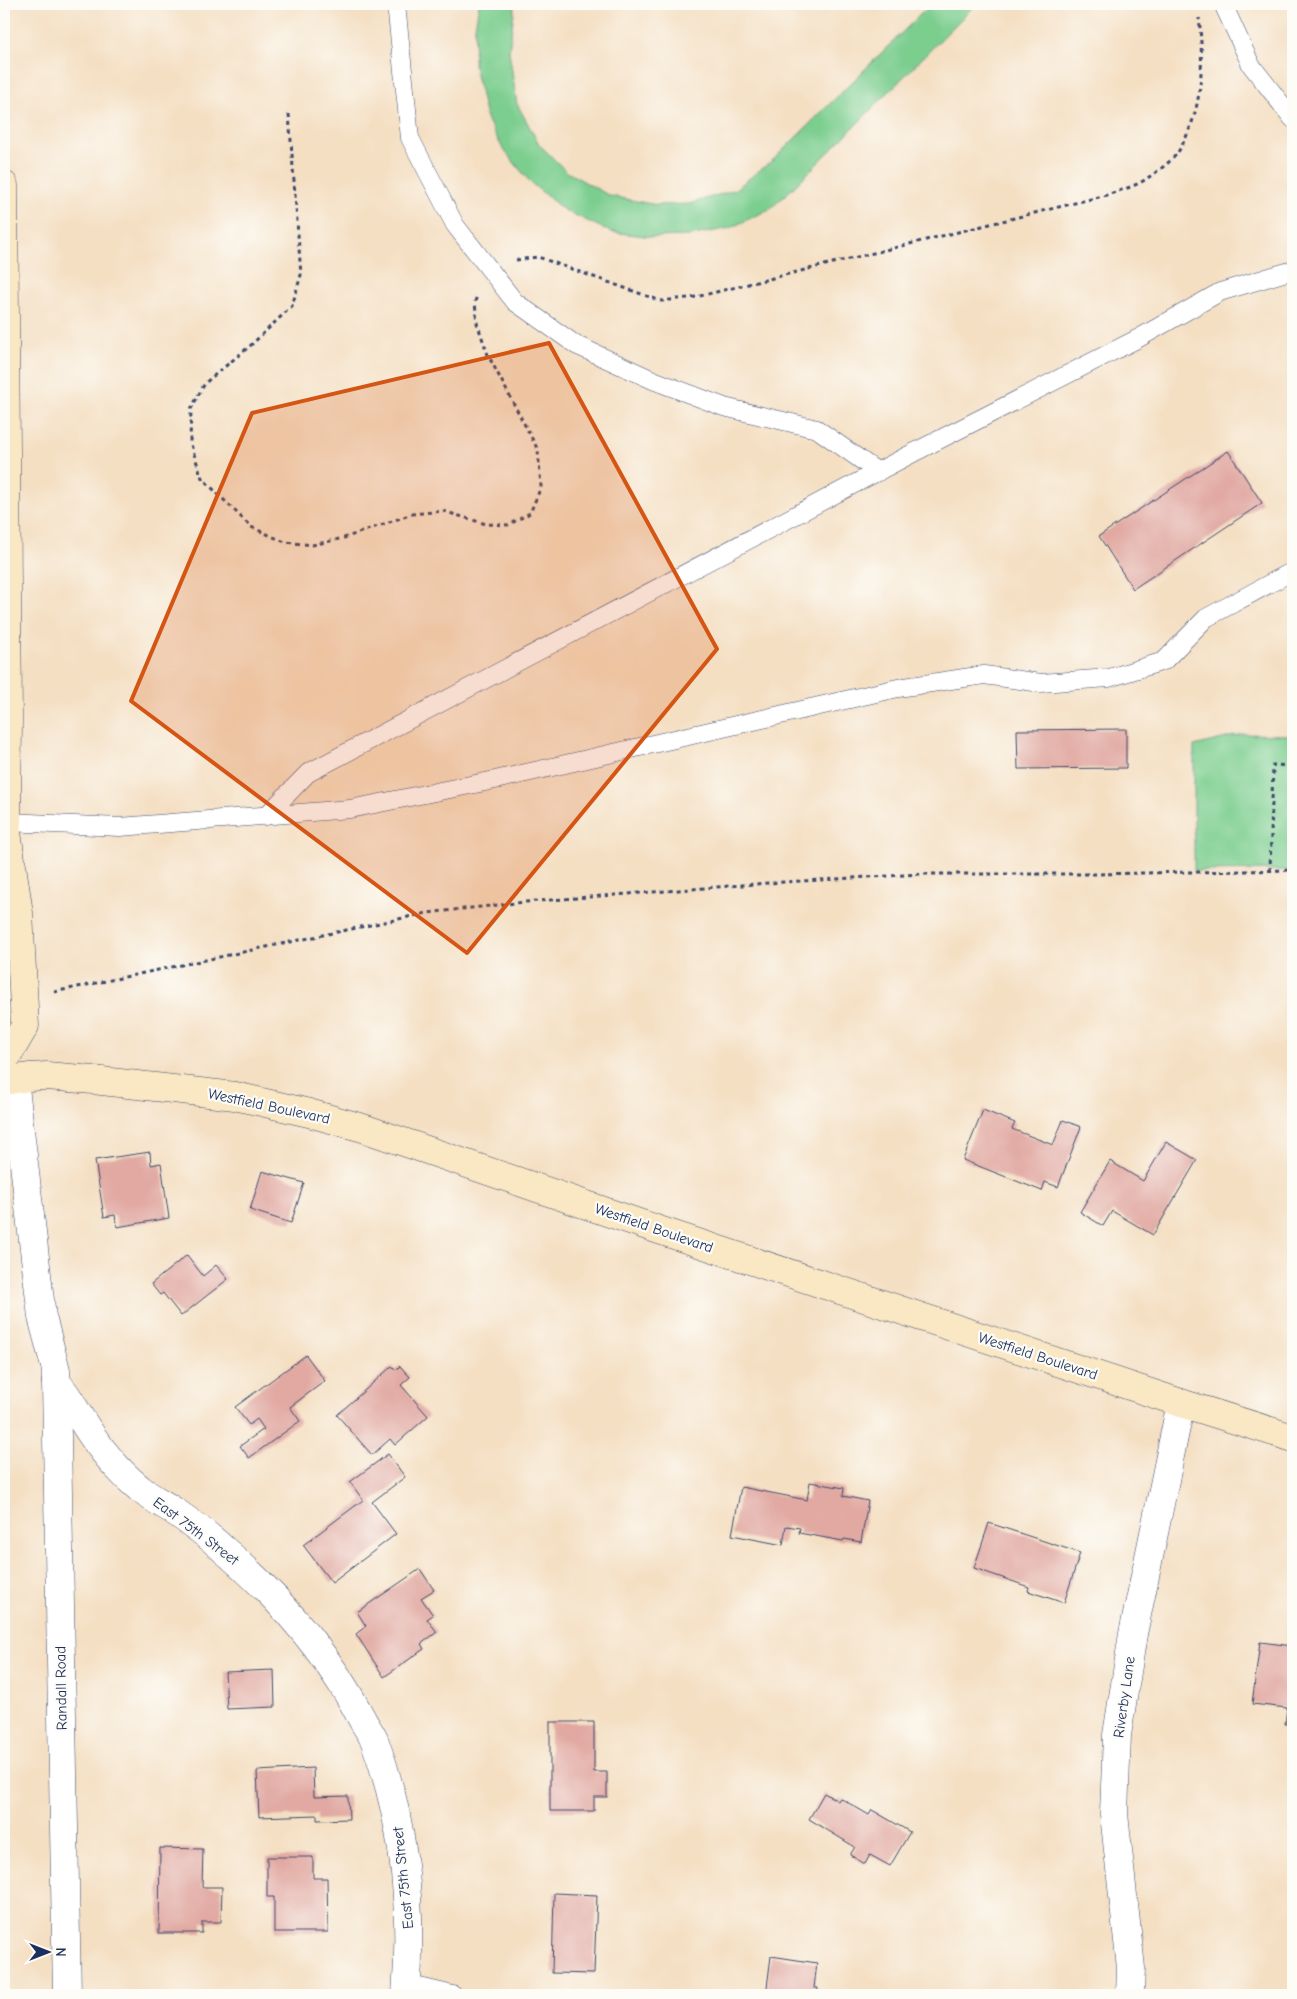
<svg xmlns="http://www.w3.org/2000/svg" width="1297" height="1999" viewBox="0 0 1297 1999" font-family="'Comic Neue',sans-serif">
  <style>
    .green { fill: #7cce8f; stroke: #4c7e76 }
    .building { fill: #e1a9a2 }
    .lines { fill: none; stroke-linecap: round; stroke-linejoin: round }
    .lane-casing { stroke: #3c496d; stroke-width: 19 }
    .street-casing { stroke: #3c496d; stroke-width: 29 }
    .secondary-casing { stroke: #3c496d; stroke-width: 29 }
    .path { stroke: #3c496d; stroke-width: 3; stroke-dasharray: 4 4; stroke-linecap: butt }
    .lane { stroke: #fff; stroke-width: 18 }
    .street { stroke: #fff; stroke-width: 28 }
    .secondary { stroke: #fae7c3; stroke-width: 28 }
    .marked { fill: #d45514; fill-opacity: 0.2; stroke: #d45514; stroke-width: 4; stroke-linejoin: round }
    .labels { text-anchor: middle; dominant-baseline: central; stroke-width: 4.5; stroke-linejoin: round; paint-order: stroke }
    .street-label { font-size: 15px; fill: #1b2f5e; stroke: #fdfcf7 }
  </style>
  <rect width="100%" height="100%" fill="#fdfcf7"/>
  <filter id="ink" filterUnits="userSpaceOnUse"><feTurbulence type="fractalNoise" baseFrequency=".02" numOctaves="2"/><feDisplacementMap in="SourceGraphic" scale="10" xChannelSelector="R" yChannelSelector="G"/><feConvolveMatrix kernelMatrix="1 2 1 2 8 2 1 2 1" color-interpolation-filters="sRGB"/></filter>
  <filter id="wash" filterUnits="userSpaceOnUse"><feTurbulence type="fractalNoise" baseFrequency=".0096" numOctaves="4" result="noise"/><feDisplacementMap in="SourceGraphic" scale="20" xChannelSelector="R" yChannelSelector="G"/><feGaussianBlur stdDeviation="1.12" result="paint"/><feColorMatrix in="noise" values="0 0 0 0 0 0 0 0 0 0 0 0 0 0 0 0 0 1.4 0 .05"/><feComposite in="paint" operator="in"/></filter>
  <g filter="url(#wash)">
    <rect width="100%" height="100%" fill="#f4dfc3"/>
    <g class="green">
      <path d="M479,4H515L509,51L517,104L539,144L567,172L610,196L657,205L689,204L734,190L773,160L931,4H976L796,185L770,209L730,228L689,236L652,237L611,232L564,210L531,183L503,149L486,117L474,66L475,27Z"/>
      <path d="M1242,734L1293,735V870L1194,871V746Z"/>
    </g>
    <g id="blocks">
      <g class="building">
        <path d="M1228,451L1262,503L1133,589L1099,536Z"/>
        <path d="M1126,729V768L1018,769L1017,730Z"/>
        <path d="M983,1110L1015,1123L1012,1129L1053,1145L1063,1120L1081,1127L1058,1187L1045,1182L1042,1191L963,1160Z"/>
        <path d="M1166,1142L1197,1160L1153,1235L1112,1211L1103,1226L1080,1212L1110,1161L1143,1181Z"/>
        <path d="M150,1152L151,1165L161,1163L169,1218L117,1227L115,1215L104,1217L95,1160Z"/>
        <path d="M262,1171L304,1183L291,1223L250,1210Z"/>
        <path d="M187,1255L203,1276L216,1265L228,1279L181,1316L163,1293L160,1295L151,1284Z"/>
        <path d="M306,1355L325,1381L290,1407L300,1421L249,1458L240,1446L264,1429L257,1419L249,1425L235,1407Z"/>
        <path d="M392,1366L396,1370L400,1366L410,1377L401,1385L428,1416L395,1445L390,1439L372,1455L337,1415Z"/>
        <path d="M388,1454L405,1477L372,1502L396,1534L332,1583L303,1545L363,1500L350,1482Z"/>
        <path d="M810,1482L844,1488L843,1496L868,1501L861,1542L844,1539L843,1541L799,1533L800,1528L786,1526L783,1545L732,1535L741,1487L807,1500Z"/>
        <path d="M989,1523L1080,1553L1064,1603L1028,1591L1029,1587L974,1568Z"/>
        <path d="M420,1569L434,1590L421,1598L433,1615L427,1619L437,1632L421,1644L424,1649L384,1677L356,1634L366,1626L357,1612Z"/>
        <path d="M1260,1642L1293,1646V1725L1285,1724L1287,1708L1252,1704Z"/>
        <path d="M274,1670L275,1707L227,1709L225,1672Z"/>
        <path d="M550,1722H594V1772H607V1797H594V1811H550Z"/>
        <path d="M313,1768L314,1797L348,1796L349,1819L317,1820V1815L259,1817L257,1771Z"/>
        <path d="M824,1793L838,1801L840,1798L869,1815L872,1810L910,1832L890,1866L870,1855L865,1864L850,1855L855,1847L809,1819Z"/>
        <path d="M160,1848L203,1849L202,1887H222L221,1922H202V1933H159Z"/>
        <path d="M267,1857H313V1878H327L328,1932H274V1897H267Z"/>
        <path d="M554,1893L597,1895L594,1974L552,1973Z"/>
        <path d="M771,1956L817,1963L814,1988H818L817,1995H766Z"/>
        <path d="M1267,1993V1995H1242V1994Z"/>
      </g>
    </g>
  </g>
  <g filter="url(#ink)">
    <use href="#blocks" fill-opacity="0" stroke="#3c496d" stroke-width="1"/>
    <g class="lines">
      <defs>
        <g id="lane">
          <path d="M396,4L410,138L455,225L515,302L576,345L653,380L724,407L817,429L878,472"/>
          <path d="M1223,4L1251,65L1293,119"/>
          <path d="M266,816L308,773L911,454L1139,338L1220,292L1293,270"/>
          <path d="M7,822L120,827L350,809L495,780L898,688L984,675L1041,683L1109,678L1164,661L1206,618L1293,571"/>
          <path d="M407,1984L453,1995"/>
        </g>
        <g id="street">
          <path d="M14,1079L42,1317L56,1370V1382C68,1394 74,1408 83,1422C98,1446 117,1470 139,1488C149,1497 162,1503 174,1511C190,1522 207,1534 222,1548C278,1596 328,1654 362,1719C366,1727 372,1734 375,1742C405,1824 413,1909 406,1995"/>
          <path d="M56,1382L67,1995"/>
          <path d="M1130,1995L1131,1968L1114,1814L1117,1735L1133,1634L1181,1403"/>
        </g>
        <g id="secondary">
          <path d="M4,185L8,721L7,822L4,836"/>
          <path d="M6,826L19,913L25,1026L8,1055"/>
          <path d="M4,1081L29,1077L47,1076L93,1080L235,1096L309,1113L363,1128L659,1230L1181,1403L1293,1438"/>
        </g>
      </defs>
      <use href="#lane" class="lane-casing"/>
      <use href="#street" class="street-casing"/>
      <use href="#secondary" class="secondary-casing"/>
      <g class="path">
        <path d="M289,114L301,275L292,306L250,346L205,383L191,409L190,442L202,478L251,527L285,542L312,545L344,538L412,514L443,511L486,524L508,525L530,513L541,487L538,450L488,355L477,323L475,302L477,295"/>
        <path d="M516,260L538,257L661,301L696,297L1107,195C1120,190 1138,186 1149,177C1158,171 1172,161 1178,152C1203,112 1204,64 1199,18"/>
        <path d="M1270,871L1273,765L1293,766"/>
        <path d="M54,992L427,913L525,902L768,883L921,874H1095L1293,870"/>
      </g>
      <use href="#lane" class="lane"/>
      <use href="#street" class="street"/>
      <use href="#secondary" class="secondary"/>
    </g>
  </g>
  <path class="marked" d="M549,343L717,649L467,953L131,701L252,413Z"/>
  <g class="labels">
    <g class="street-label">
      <text transform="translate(269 1106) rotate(12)">Westfield Boulevard</text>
      <text transform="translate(654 1228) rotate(19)">Westfield Boulevard</text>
      <text transform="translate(1038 1356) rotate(18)">Westfield Boulevard</text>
      <text transform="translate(196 1531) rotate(37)">East 75th Street</text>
      <text transform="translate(61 1688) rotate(-91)">Randall Road</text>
      <text transform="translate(1124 1697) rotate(-82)">Riverby Lane</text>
      <text transform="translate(403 1878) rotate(-96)">East 75th Street</text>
    </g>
  </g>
  <rect width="1297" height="1999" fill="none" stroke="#fdfcf7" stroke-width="20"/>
  <g transform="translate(48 1952) rotate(90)" stroke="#fdfcf7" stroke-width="4" paint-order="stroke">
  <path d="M0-4L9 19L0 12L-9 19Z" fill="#1b2f5e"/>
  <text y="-8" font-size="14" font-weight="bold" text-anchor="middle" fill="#1b2f5e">N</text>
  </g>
</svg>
